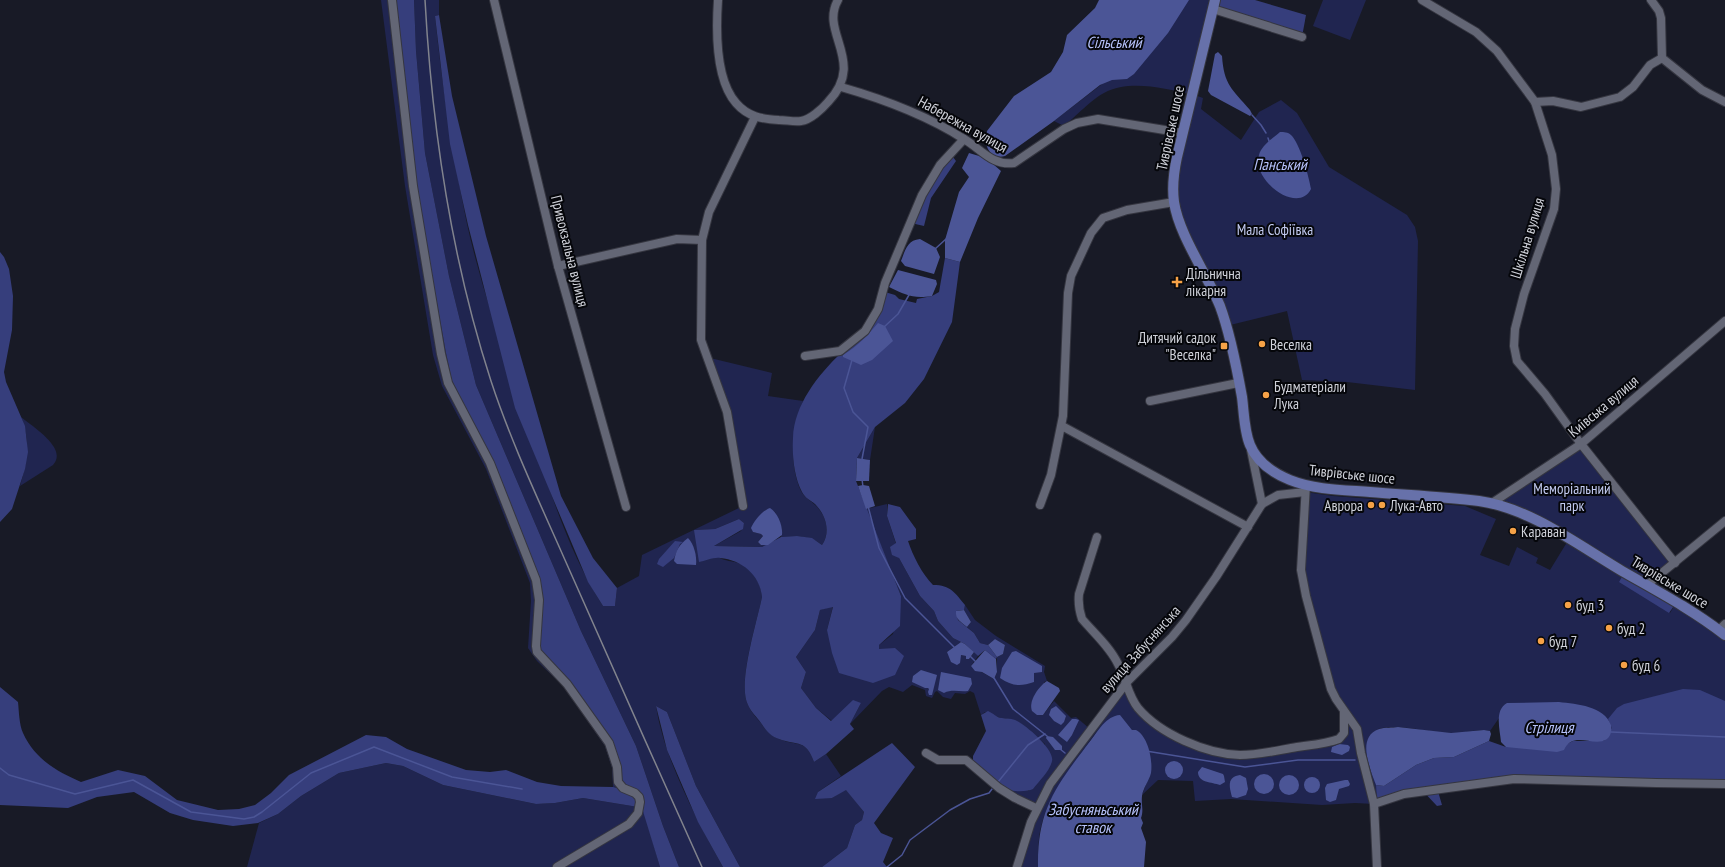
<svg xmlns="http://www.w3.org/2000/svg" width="1725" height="867" viewBox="0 0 1725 867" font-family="'PT Sans Narrow',sans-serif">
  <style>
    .green { fill: #202550 }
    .forest { fill: #363e7c }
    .water { fill: #4b5596 }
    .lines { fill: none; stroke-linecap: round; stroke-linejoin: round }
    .stream { stroke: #4b5596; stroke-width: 1.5 }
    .minor-casing { stroke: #353640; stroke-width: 10 }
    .major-casing { stroke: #353640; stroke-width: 12 }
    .minor { stroke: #636675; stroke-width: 8 }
    .major { stroke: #6771aa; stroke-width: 10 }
    .rail { stroke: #81838d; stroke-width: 1.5 }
    .poi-dot { fill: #f6a247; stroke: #05060a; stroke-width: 1.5 }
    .labels { text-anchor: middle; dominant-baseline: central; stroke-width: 4; stroke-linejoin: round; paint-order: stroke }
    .street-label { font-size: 15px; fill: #d0d2da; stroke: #05060a }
    .park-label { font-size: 15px; fill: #c3cbf1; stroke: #05060a }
    .poi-label { font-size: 15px; fill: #d0d2da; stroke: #05060a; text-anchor: start }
    .water-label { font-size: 16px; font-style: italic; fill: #b6c2fb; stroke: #05060a }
  </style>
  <rect width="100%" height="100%" fill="#181a26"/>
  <g class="green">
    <path d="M381,0H395L452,381L494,462L610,742L645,815L660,867H247L259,823L278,814L301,796L339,773L386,763L403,766L443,785L536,804L555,803L583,798L638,807L622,789L613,787L612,768L605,746L564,687L537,661L528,648L531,601L530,583L486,469L442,386L433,355L405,186Z"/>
    <path d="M414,0H439V15L435,16C442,86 453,155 467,224C482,292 506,357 528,423C548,485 567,550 603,606H615L617,588L639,576L642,555L743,506L730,425L706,357L772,373L768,396L803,401C793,430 788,462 801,491C804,497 810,500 814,504C826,514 831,532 822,545C811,535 795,536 781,537L782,530L775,512L766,510L752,526L753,532L761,534L763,536L758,542L761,545H768L762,547L714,546L741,531L744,523L739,519L715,529L694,530C701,538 712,554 720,558C725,561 732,561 738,563C752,568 761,582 762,597C757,622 737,683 748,705C751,712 756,717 761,723C765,729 771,736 779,739C797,747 806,738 814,762L826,754L841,776L818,792L832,798L846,789L864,812L862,820L855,825L847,848L822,867H740L696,786L667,712L656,706C664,759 697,820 723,867H679L663,826L636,746L581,631L476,385L449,276L425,153L416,51Z"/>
    <path d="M1179,0H1215L1192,94L1203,98L1201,109L1241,140L1259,112L1281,100L1297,113L1329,167L1407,215L1415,227L1418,241L1415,390L1347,382L1302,380L1287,311L1226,326L1174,202L1192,94C1164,89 1131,79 1104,93C1092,99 1075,117 1064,126L1054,121L1063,114L1106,81Z"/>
    <path d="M1323,0H1366L1350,40L1313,26Z"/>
    <path d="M21,417C32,426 69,449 53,465L20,486C27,463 31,441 21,417Z"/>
    <path d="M875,427L870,460L857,458Z"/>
    <path d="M1581,444L1675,563L1647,585L1670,613L1676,603L1725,635V747L1679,749L1593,741L1502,708L1499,718L1490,731C1477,728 1463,734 1450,733C1426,733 1401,723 1378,729C1375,737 1368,752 1368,759C1369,774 1384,789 1374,804L1355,803L1322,805L1231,799L1195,801L1193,781L1158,780L1142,795L1151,771L1148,751L1146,742L1132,730L1120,716C1103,720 1097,732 1087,745C1066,774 1043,803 1039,839C1038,848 1038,858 1038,867H1017L1036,808L999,788L1020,791H1029L1045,744L1020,723L1010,719L1001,718L985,712L981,715L974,693L970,691L965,694L955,693L951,699L943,697L937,691L935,692L932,698L926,696L925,690L912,685L903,692L889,687L882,691L850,724L861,703L832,721L816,708L801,688L806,672L796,657L815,630L820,610L833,606L827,630L879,649V645L893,634L901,596L866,509L887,504V516L896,544L899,558L920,596L934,611L938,621L953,638L965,644L961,642L947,652L959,657L961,655L966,656L969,659L974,652L978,656L971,666L994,679L997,672V657L1003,654L1005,645L995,639L988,645L980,643L974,633L967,627L971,622L964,610L965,605L975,620L996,636L1045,666L1044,672L1047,681L1044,682L1043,715L1054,701L1071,718L1076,717L1090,729L1127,682L1133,700L1167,731L1230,754L1339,739L1344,712L1336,699L1303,587L1305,492L1333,496L1465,506L1496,519L1480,555L1509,566L1517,547L1538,558L1536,563L1550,570L1569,539L1492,503Z"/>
  </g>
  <g class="forest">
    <path d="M395,0H414L416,51L425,153L449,276L476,385L581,631L636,746L663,826L679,867H660L642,808V802L624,787L610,742L543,656L538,646L541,601L494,462L452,381L446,353L416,186Z"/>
    <path d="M1215,0H1255L1306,15L1302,37L1213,9Z"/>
    <path d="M439,15L452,96L486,236L561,496L593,558L617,588L615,606H603L588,582L515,408L468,225L450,144L435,16Z"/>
    <path d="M950,153L956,161L931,198L924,226L911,223L918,206Z"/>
    <path d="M0,252L4,257L9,269L13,296L12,330L4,372L6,382L25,426L28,452L25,469L12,509L0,522Z"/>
    <path d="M945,258L960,262L952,322L924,379L905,403L875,427L857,458L856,481L901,596L900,626L879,645V649L895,648L904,656L895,675L873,683L839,673L832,653L827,630L833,607L820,610L815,630L796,657L806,672L801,688L816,708L831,721L853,700L861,703L850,724L854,729L826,754L814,762C806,739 798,746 779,739C771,737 765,729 761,723C757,717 751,712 748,705C737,684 757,622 762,597C760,575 742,560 720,558C714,557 705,561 699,562L694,530L715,529L739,519L744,523L743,529L714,546L762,547L781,537L797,536L812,538L822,545C831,532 826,515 815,504C810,500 805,498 802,492C794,477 792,455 793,438C794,405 818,375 841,353C846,349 852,346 856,342C864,334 878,304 885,292L895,295L899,299L916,303L917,299L932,296L939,292Z"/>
    <path d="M888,504L900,507L916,529V539L908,541C913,556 922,574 933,585C951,585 955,593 965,605L964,610L956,611L958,620L974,633L980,643L988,645L997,657L996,659L985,650L978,656L965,644L953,638L938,621L934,611L920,596L899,558L892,555L890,547L896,543L887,516Z"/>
    <path d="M675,541L683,542L680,544L674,558L663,567L657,564L659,559Z"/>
    <path d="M1625,572L1676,603L1669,613L1619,582Z"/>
    <path d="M0,687L18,702C19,711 19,724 23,733C35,759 56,771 81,782L118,770L145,776L177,800L218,810L239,809L255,805L271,793L289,775L366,735L386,737L407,749L466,770L490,772L506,770L537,782L561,786L613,787L622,789L637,798L638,807L583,798L555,803L536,804L443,785L403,766L386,763L339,773L301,796L278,814L258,823L233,826L193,820L170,813L134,792L97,797L68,808L0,805Z"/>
    <path d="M1683,689L1700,690L1725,701V784L1514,777L1437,788L1442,805L1437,806L1421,789L1377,799L1376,785L1384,786L1416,765L1434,758L1454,757L1489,741L1506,747L1567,744L1573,741H1604L1612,728L1608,719L1617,708L1624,704Z"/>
    <path d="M656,706L667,712L696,786L740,867H723L698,822L667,750Z"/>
    <path d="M988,711C993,713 997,718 1002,718C1007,719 1012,718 1017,721C1027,726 1055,750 1052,761C1050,771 1039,781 1033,789C1026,793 1006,791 999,788C991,784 980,771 973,765V756L986,731L981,715Z"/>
    <path d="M892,743L915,767L874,823L881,833L893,838L883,862L887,867H822L847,848L855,825L862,820L864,812L846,790L832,798L815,799L818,792Z"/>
  </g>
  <g class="water">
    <path d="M1099,0H1189L1168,33L1134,74L1127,79L1112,80L1100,85L1054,121L1005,156C989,160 983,144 987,131L1014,96L1051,72L1063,52L1067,35L1095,8Z"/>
    <path d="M1218,52L1222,56C1224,85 1232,89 1250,110L1252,114L1250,116L1211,95L1208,91L1215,54Z"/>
    <path d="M1280,132C1284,132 1288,132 1291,135C1300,143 1309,177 1311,189C1298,215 1251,180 1259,155C1261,146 1273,138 1280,132Z"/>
    <path d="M969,153L986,158L1001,171L978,218L960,262L945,258V240L959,192L969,177L962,168Z"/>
    <path d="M920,239L936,248L940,257L934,274L905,266L901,261C905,251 907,240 920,239Z"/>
    <path d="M898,270L936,280L937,284L932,296C913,299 906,295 889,287Z"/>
    <path d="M878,323L885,326L893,341L872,360L861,365L843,357V355C858,346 867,336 878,323Z"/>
    <path d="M857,458L870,460L869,481H856Z"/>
    <path d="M863,485L869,486L875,506L866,509L858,486Z"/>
    <path d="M770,508C778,513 783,526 782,535L768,545H761L758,542L763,536L761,534L753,532L751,528C754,521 763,510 770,508Z"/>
    <path d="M688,538C694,544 697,556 696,565L677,564L674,561C676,550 679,545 688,538Z"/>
    <path d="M964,610L971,622L967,627C961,622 955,619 956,611Z"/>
    <path d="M995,639L1005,645L1003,654L997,657L988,645Z"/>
    <path d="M961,642L965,644L974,652L969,659H966V656L961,655L960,663L957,665L951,662L947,652Z"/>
    <path d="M985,650L996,659L997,672L994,679L982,672L975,671L971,666Z"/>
    <path d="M1016,651L1042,666V672L1034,673V682C1020,687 1012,686 1000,678L1002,668L1012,652Z"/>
    <path d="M921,670L937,675L932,695H929L928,692L929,689L928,688H925L912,682L913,676Z"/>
    <path d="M941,672L971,678L972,684L968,691C959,692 952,689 944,693L938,690Z"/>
    <path d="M1047,681L1059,688L1060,691L1043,715H1037L1032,711C1028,701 1039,686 1047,681Z"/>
    <path d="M1559,702C1577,704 1604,706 1611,725C1612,730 1611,736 1607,739C1594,748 1573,730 1564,750L1557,752L1506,747L1501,742C1500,730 1494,710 1507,703Z"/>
    <path d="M1056,706L1066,716L1064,722L1061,725L1054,721L1049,715L1051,709Z"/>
    <path d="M1120,715L1132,730H1136C1148,736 1153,760 1151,773C1149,781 1143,788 1142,796C1141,805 1144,810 1141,818L1143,823L1141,828L1146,842L1144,867H1038C1037,808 1057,785 1091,740C1098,731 1106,716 1120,715Z"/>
    <path d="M1072,719H1076L1079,720L1072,735L1067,742L1058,735Z"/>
    <path d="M1398,727L1451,733L1484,730L1490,731L1491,734L1489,741L1454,757L1434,758L1416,765L1384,786L1376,785C1370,769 1356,737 1379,729C1385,727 1392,728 1398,727Z"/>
    <path d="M1047,736L1053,737L1062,746V750H1055L1046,738Z"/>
    <path d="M1339,744L1348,745L1350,747L1349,751L1342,755L1331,752L1332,747Z"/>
    <circle cx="1174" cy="770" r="9"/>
    <path d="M1202,767L1223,774L1224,776L1225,782L1220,785C1212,782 1198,783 1198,772Z"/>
    <circle cx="1264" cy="784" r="10"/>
    <path d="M1240,775L1246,778L1248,789L1246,795L1237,798L1232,797C1229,786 1227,777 1240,775Z"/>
    <circle cx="1289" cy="785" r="10"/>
    <circle cx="1312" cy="785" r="8"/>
    <path d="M1345,780H1348L1350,784L1349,786L1339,789L1336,800L1330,802L1326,800L1325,788L1327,784Z"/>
  </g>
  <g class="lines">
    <g class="stream">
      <path d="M1252,115L1261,125L1266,133"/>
      <path d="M1268,138L1269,141"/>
      <path d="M935,249L946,239"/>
      <path d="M884,327L898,314L909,295"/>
      <path d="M852,360L844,388L853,412L868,427L862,459"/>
      <path d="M862,479L863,487"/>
      <path d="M868,506L879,548L905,598L955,648"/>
      <path d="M970,656L976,662"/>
      <path d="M994,678L1013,709L1047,736"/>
      <path d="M1611,732L1725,737"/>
      <path d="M1060,749L1065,753"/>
      <path d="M1146,751L1245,767L1298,760H1355"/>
      <path d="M0,768L9,775L75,794L133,780L191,812L244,819L254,817L262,812L311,773L374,747L452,777L522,789"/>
      <path d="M998,782L1028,745L1045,734"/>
      <path d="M887,867L902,855L910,840L950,810L970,799L989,793L992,789"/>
    </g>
    <defs>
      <g id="minor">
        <path d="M392,0L413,186L441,354L448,383L490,463L536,580L539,600L536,646L537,652L567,684L609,743L617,767L618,782L623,788L635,793L639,797L640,802L638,813L629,824L557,867"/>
        <path d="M494,0L558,266L626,507"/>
        <path d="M718,0C716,30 715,79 736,103C748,117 762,119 779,120C786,120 794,122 801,121C810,120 822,109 828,102C867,61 819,33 838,0"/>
        <path d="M1422,0L1476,32L1497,51L1535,102L1552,155L1556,189L1554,209L1524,294L1515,329L1514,346L1517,361L1545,394L1581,444L1675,563"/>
        <path d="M1651,0L1659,11L1661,18L1662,58L1702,90L1725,102"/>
        <path d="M1213,9L1302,37"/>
        <path d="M841,87C883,99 926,115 964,139C981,149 992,166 1014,163L1064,129L1077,123L1098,119L1183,133"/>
        <path d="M1535,102L1553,101L1581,107L1620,97L1633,87L1650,65L1662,58"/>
        <path d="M558,266L677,239L702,240"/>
        <path d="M805,356L840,351L865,331L878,309L885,283L922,195L940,165L964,139"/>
        <path d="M1150,401L1238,383"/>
        <path d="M1062,426L1248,527"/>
        <path d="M1306,485L1301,570L1306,596L1331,689L1336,699L1357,729L1361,753L1374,804L1377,867"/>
        <path d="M1492,503L1581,444L1725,321"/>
        <path d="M1262,504L1278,495L1305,492"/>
        <path d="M1040,505L1051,475L1063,416L1068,293L1071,276L1091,233L1103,218L1127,210L1174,202"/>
        <path d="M743,506L727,412L701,340L702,240L709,212L755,117"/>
        <path d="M1097,537L1079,594C1078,603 1079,610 1082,619C1094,633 1110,647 1118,664C1126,678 1128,696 1138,708C1160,734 1206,754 1240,755C1259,755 1279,750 1297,747C1311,745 1326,744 1339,739L1344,733V712"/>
        <path d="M1647,585L1725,521"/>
        <path d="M1719,630L1725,624"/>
        <path d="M926,753L938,760H966L999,788L1015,798L1036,808"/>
        <path d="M1374,804L1404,794L1514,779L1656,783L1725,784"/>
        <path d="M1017,867L1031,822L1050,784L1127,682L1172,637L1186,620L1216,577L1262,504L1251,450"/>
      </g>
      <path id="major" d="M1215,0L1177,157C1174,171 1172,187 1174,202C1179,235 1207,274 1220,306C1230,333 1237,369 1242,397C1244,412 1244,431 1250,445C1257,462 1273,473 1290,480C1315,490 1344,490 1370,492C1406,495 1442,497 1479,501C1530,508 1578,545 1622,571C1657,591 1693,610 1725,635"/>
    </defs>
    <use href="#minor" class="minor-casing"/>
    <use href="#major" class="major-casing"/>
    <use href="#minor" class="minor"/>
    <use href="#major" class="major"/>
    <path class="rail" d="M425,0C432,129 451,258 491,381C511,442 539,501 565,560C610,662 656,765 702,867"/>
  </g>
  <g class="poi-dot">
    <path d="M1175 276h4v4h4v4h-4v4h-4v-4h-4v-4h4z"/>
    <circle cx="1262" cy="344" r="4"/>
    <rect x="1220" y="342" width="8" height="8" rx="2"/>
    <circle cx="1266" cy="395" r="4"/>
    <circle cx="1371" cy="505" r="4"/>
    <circle cx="1382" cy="505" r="4"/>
    <circle cx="1513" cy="531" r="4"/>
    <circle cx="1568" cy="605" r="4"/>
    <circle cx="1609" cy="628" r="4"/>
    <circle cx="1541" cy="641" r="4"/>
    <circle cx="1624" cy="665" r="4"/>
  </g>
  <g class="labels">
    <g class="street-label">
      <text transform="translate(963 124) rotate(29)">Набережна вулиця</text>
      <text transform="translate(1170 128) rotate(-78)">Тиврівське шосе</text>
      <text transform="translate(1527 238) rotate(-73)">Шкільна вулиця</text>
      <text transform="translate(570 251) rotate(76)">Привокзальна вулиця</text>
      <text transform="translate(1603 406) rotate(-40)">Київська вулиця</text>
      <text transform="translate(1352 474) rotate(6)">Тиврівське шосе</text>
      <text transform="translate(1670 582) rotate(31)">Тиврівське шосе</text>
      <text transform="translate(1140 649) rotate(-48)">вулиця Забуснянська</text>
    </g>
    <g class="park-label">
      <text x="1275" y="229">Мала Софіївка</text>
      <text x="1572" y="488">Меморіальний<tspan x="1572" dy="17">парк</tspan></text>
    </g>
    <g class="poi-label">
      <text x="1186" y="273">Дільнична<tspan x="1186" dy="17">лікарня</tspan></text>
      <text x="1216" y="337" text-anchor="end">Дитячий садок<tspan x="1216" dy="17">"Веселка"</tspan></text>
      <text x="1270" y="344">Веселка</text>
      <text x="1274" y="386">Будматеріали<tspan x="1274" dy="17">Лука</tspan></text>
      <text x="1363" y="505" text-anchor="end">Аврора</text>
      <text x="1390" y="505">Лука-Авто</text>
      <text x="1521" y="531">Караван</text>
      <text x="1576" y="605">буд 3</text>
      <text x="1617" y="628">буд 2</text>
      <text x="1549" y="641">буд 7</text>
      <text x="1632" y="665">буд 6</text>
    </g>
    <g class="water-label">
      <text x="1114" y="42">Сільський</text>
      <text x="1280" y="164">Панський</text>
      <text x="1549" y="727">Стрілиця</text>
      <text x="1093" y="809">Забусняньський<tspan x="1093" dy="18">ставок</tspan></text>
    </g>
  </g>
</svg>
